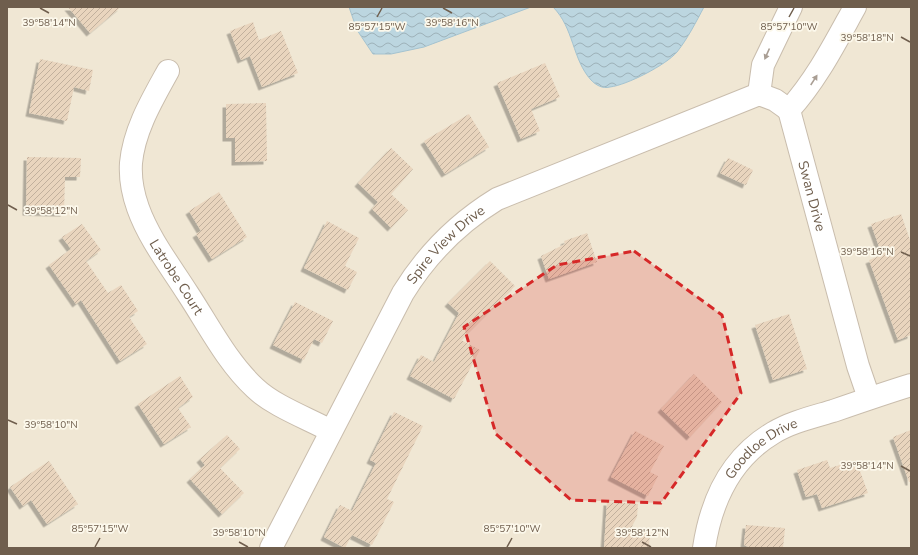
<svg xmlns="http://www.w3.org/2000/svg" width="918" height="555" viewBox="0 0 918 555" font-family="'Nunito Sans',sans-serif">
  <style>
    .residential { fill: #f0e7d4 }
    .water { fill: url(#water-waves); stroke: #a4c3d0 }
    .building { fill: url(#building-hatch); filter: url(#shadow) }
    .lines { fill: none; stroke-linecap: round; stroke-linejoin: round }
    .street-casing { stroke: #c9bdad; stroke-width: 24 }
    .street { stroke: #fff; stroke-width: 22 }
    .oneway { fill: #a99e94 }
    .marked { fill: #d62828; fill-opacity: 0.2; stroke: #d62828; stroke-width: 3; stroke-dasharray: 8 5; stroke-linejoin: round }
    .ticks { fill: none; stroke: #6f5e4d; stroke-width: 1.5 }
    .labels { text-anchor: middle; dominant-baseline: central; stroke-width: 3.5; stroke-linejoin: round; paint-order: stroke }
    .street-label { font-size: 14px; fill: #6f5e4d; stroke: #fcf8eb }
    .ticks-label { font-size: 10px; text-anchor: middle; fill: #6f5e4d; stroke: #fcf8eb; stroke-width: 3.5; stroke-linejoin: round; paint-order: stroke }
  </style>
  <defs>
    <pattern id="water-waves" width="16" height="10" patternUnits="userSpaceOnUse"><rect width="16" height="10" fill="#bcd6e0"/><path d="M0 5q4-4 8 0t8 0" fill="none" stroke="#9db1b8"/></pattern>
    <pattern id="building-hatch" width="6" height="6" patternUnits="userSpaceOnUse"><rect width="6" height="6" fill="#e9d5be"/><path d="M-1 1l2-2M0 6l6-6M5 7l2-2" fill="none" stroke="#c1b09d"/></pattern>
    <filter id="shadow"><feDropShadow dx="-3.5" dy="3.5" stdDeviation="0" flood-color="#0004"/></filter>
  </defs>
  <rect width="100%" height="100%" fill="#f9f4e5"/>
  <rect class="residential" x="7" y="7" width="904" height="541"/>
  <g class="water">
    <path d="M349,7H531L424,47L391,54H373L357,30Z"/>
    <path d="M553,7H704C696,22 688,38 677,52C666,65 627,85 610,87C602,89 596,85 591,80C572,59 574,28 553,7Z"/>
  </g>
  <g class="building">
    <path d="M68,7H121L90,33Z"/>
    <path d="M253,22L259,40L281,31L298,73L262,87L250,56L241,60L230,31Z"/>
    <path d="M40,59L93,70L89,91L74,87L67,121L29,113Z"/>
    <path d="M545,63L560,97L531,109L540,131L521,139L497,83Z"/>
    <path d="M266,103L267,161L235,162V138H226V104Z"/>
    <path d="M469,114L489,147L445,174L424,141Z"/>
    <path d="M391,148L413,169L391,194L408,210L391,228L372,209L378,202L358,183Z"/>
    <path d="M27,157L81,158L80,177H65L64,213L26,212Z"/>
    <path d="M728,158L753,170L746,185L720,173Z"/>
    <path d="M219,192L247,237L212,259L196,234L201,231L189,211Z"/>
    <path d="M901,214L911,243V335L898,340L869,260L882,255L871,224Z"/>
    <path d="M327,221L359,238L345,266L357,272L348,290L304,268Z"/>
    <path d="M82,224L101,250L86,261L108,293L121,285L138,311L129,317L147,344L120,361L81,300L76,304L49,265L71,249L62,237Z"/>
    <path d="M587,233L597,262L549,279L541,256L565,244L564,241Z"/>
    <path d="M490,261L515,286L461,340L480,350L454,399L410,376L421,355L434,362L459,313L448,303Z"/>
    <path d="M295,302L333,321L322,343L314,339L304,360L273,345Z"/>
    <path d="M789,314L807,369L773,380L755,325Z"/>
    <path d="M694,374L722,402L690,437L661,409Z"/>
    <path d="M180,376L193,397L178,408L191,427L164,444L138,404Z"/>
    <path d="M394,412L423,426L387,499L394,502L372,545L352,535L345,548L324,537L340,505L352,511L376,463L370,460Z"/>
    <path d="M911,430V482H909L893,437Z"/>
    <path d="M635,431L664,446L650,472L658,476L648,496L611,477Z"/>
    <path d="M227,435L240,449L220,468L244,493L222,514L190,479L205,465L200,459Z"/>
    <path d="M827,460L830,468L856,460L868,493L822,508L817,494L806,497L797,470Z"/>
    <path d="M49,461L78,504L47,524L31,500L23,506L10,487Z"/>
    <path d="M607,502L638,504L637,517L630,530L650,531L649,548H604Z"/>
    <path d="M746,525L785,528L783,548H751L744,545Z"/>
  </g>
  <g class="lines">
    <defs>
      <g id="street">
        <path id="s1" d="M168,71C152,100 134,130 131,163C130,178 133,194 138,208C149,239 171,267 188,294C209,326 227,362 255,388C274,406 307,418 331,431"/>
        <path d="M759,94L763,65L791,7"/>
        <path id="s2" d="M789,110L858,366L869,398"/>
        <path d="M789,110C817,79 835,43 855,7"/>
        <path id="s3" d="M271,548L403,293C427,254 458,223 497,199L759,94L775,100L789,110"/>
        <path id="s4" d="M704,548C711,501 731,458 773,433C791,422 813,417 833,411C859,402 885,393 911,385"/>
      </g>
    </defs>
    <use href="#street" class="street-casing"/>
    <use href="#street" class="street"/>
  </g>
  <defs><path id="oneway-solid" d="M-6-.8H1V-3.2L6.5 0L1 3.2V.8H-6Z"/></defs>
  <g class="oneway">
    <use href="#oneway-solid" transform="translate(767 54) rotate(114)"/>
    <use href="#oneway-solid" transform="translate(814 80) rotate(-57)"/>
  </g>
  <path class="marked" d="M634,251L722,315L741,393L661,503L571,500L496,434L464,327L557,265Z"/>
  <path class="ticks" d="M40,8L49,13M443,8L452,13M377,17L382,8M789,17L794,8M901,37L910,42M8,205L17,210M901,252L910,256M8,420L17,424M901,466L910,471M239,542L248,547M642,542L651,547M95,547L100,538M507,547L512,538"/>
  <g class="labels">
    <g class="street-label">
      <text stroke="none"><textPath href="#s2" startOffset="89">Swan Drive</textPath></text>
      <text stroke="none"><textPath href="#s3" startOffset="352">Spire View Drive</textPath></text>
      <text stroke="none"><textPath href="#s1" startOffset="225">Latrobe Court</textPath></text>
      <text stroke="none"><textPath href="#s4" startOffset="120">Goodloe Drive</textPath></text>
    </g>
  </g>
  <g class="ticks-label">
    <text x="49" y="26">39°58'14"N</text>
    <text x="452" y="26">39°58'16"N</text>
    <text x="377" y="30">85°57'15"W</text>
    <text x="789" y="30">85°57'10"W</text>
    <text x="867" y="41">39°58'18"N</text>
    <text x="51" y="214">39°58'12"N</text>
    <text x="867" y="255">39°58'16"N</text>
    <text x="51" y="428">39°58'10"N</text>
    <text x="867" y="469">39°58'14"N</text>
    <text x="100" y="532">85°57'15"W</text>
    <text x="512" y="532">85°57'10"W</text>
    <text x="239" y="536">39°58'10"N</text>
    <text x="642" y="536">39°58'12"N</text>
  </g>
  <rect width="918" height="555" fill="none" stroke="#6f5e4d" stroke-width="16"/>
</svg>
